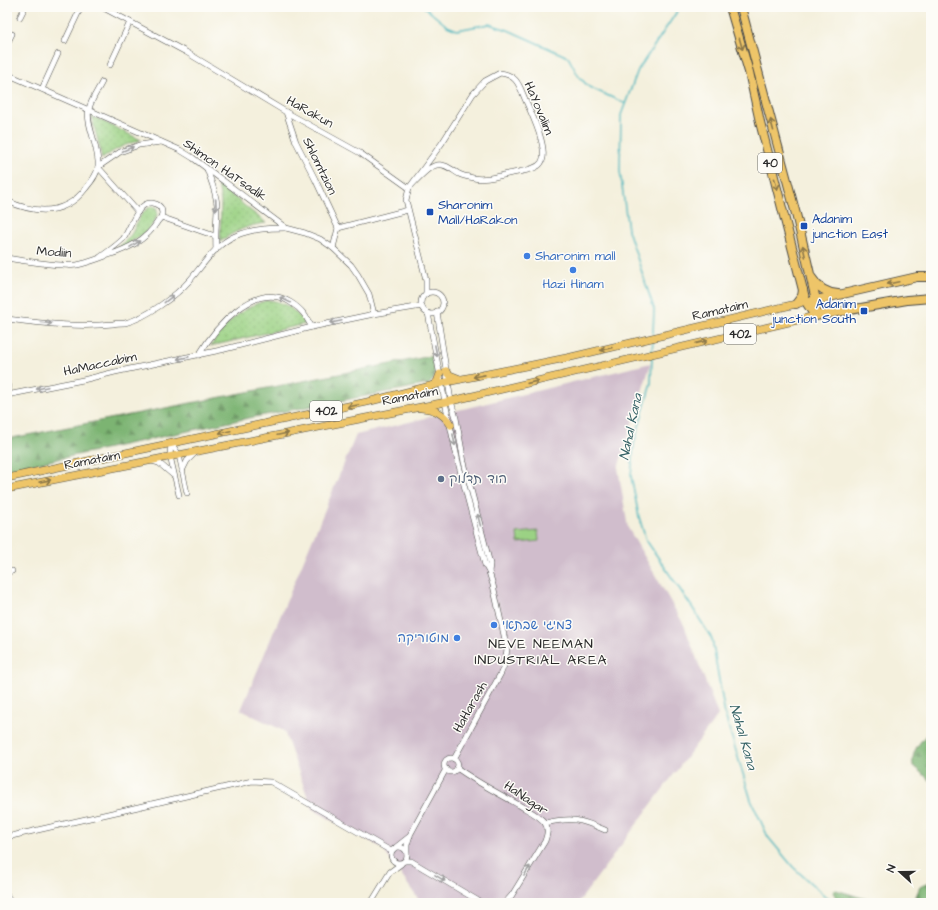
<svg xmlns="http://www.w3.org/2000/svg" width="938" height="910" viewBox="0 0 938 910" font-family="'Architects Daughter','Playpen Sans Hebrew',sans-serif">
  <style>
    .industrial { fill: #d0bdcc }
    .forest { fill: url(#forest-firs); stroke: #54704e }
    .park { fill: url(#park-dots); stroke: #637e58 }
    .pitch { fill: #9bd284; stroke: #637e58 }
    .lines { fill: none; stroke-linecap: round; stroke-linejoin: round }
    .stream { stroke: #45b5be; stroke-width: 1.5 }
    .minor-casing { stroke: #494946; stroke-width: 6 }
    .major-casing { stroke: #494946; stroke-width: 8 }
    .highway-casing { stroke: #494946; stroke-width: 10 }
    .minor { stroke: #fff; stroke-width: 5 }
    .major { stroke: #eec569; stroke-width: 7 }
    .highway { stroke: #eec569; stroke-width: 8 }
    .oneway { stroke: #8c784a }
    .oneway2 { stroke: #a0a0a0 }
    .transit-dot { fill: #1a4fb4; stroke: #fdfcf7; stroke-width: 1.5 }
    .shop-dot { fill: #3f7fe0; stroke: #fdfcf7; stroke-width: 1.5 }
    .service-dot { fill: #5c6f8a; stroke: #fdfcf7; stroke-width: 1.5 }
    .labels { text-anchor: middle; dominant-baseline: central; stroke-width: 3; stroke-linejoin: round; paint-order: stroke }
    .shield { fill: #fdfcf7; stroke: #6a6a68; stroke-width: 1 }
    .shield-label { font-size: 12px; font-weight: bold; fill: #2b2b2b }
    .street-label { font-size: 13px; fill: #2b2b2b; stroke: #fdfcf7 }
    .transit-label { font-size: 13px; fill: #164399; stroke: #fdfcf7; text-anchor: start }
    .shop-label { font-size: 13px; fill: #366cbe; stroke: #fdfcf7; text-anchor: start }
    .service-label { font-size: 13px; fill: #4e5e75; stroke: #fdfcf7; text-anchor: start }
    .water-label { font-size: 14px; font-style: italic; fill: #356266; stroke: #fdfcf7 }
    .neighbourhood-label { font-size: 14px; letter-spacing: 1px; fill: #2b2b2b; stroke: #fdfcf7 }
  </style>
  <defs>
    <pattern id="forest-firs" width="22" height="20" patternUnits="userSpaceOnUse"><rect width="22" height="20" fill="#7cb472"/><path d="M5 1l3.5 6h-7zM16 11l3.5 6h-7z" fill="#66935e"/></pattern>
    <pattern id="park-dots" width="8" height="8" patternUnits="userSpaceOnUse"><rect width="8" height="8" fill="#9bd284"/><path d="M2 2h.1M6 6h.1" fill="none" stroke="#86b472" stroke-width="1.8" stroke-linecap="round"/></pattern>
  </defs>
  <rect width="100%" height="100%" fill="#fdfcf7"/>
  <filter id="ink" filterUnits="userSpaceOnUse"><feTurbulence type="fractalNoise" baseFrequency=".025" numOctaves="2"/><feDisplacementMap in="SourceGraphic" scale="8" xChannelSelector="R" yChannelSelector="G"/><feConvolveMatrix kernelMatrix="1 2 1 2 8 2 1 2 1" color-interpolation-filters="sRGB"/></filter>
  <filter id="wash" filterUnits="userSpaceOnUse"><feTurbulence type="fractalNoise" baseFrequency=".012" numOctaves="4" result="noise"/><feDisplacementMap in="SourceGraphic" scale="16" xChannelSelector="R" yChannelSelector="G"/><feGaussianBlur stdDeviation="0.9" result="paint"/><feColorMatrix in="noise" values="0 0 0 0 0 0 0 0 0 0 0 0 0 0 0 0 0 1.4 0 .05"/><feComposite in="paint" operator="in"/></filter>
  <g filter="url(#wash)">
    <rect width="100%" height="100%" fill="#f4f0dd"/>
    <path class="industrial" d="M651,363L618,468L628,528L684,625L718,715L578,903H421L382,848L312,809L284,731L241,710L356,435Z"/>
    <g class="forest">
      <path d="M431,356L435,373L434,379L429,384L244,419L7,470V439Z"/>
      <path d="M931,730V781L913,766C911,750 921,741 931,730Z"/>
      <path d="M931,881V903H913L920,887Z"/>
      <path d="M833,889L879,903H838Z"/>
    </g>
    <g class="park">
      <path d="M92,116L141,140C126,144 115,149 102,159C100,144 94,131 92,116Z"/>
      <path d="M218,184L266,223C249,225 234,231 220,242L221,202Z"/>
      <path d="M152,206L156,207C164,225 130,244 117,249C122,244 128,239 132,233C138,222 140,211 152,206Z"/>
      <path d="M269,300C286,302 296,311 305,324L211,346C223,325 244,305 269,300Z"/>
    </g>
    <path class="pitch" d="M538,531L539,541L518,543L517,533Z"/>
    <g class="lines">
      <g class="stream">
        <path d="M424,7L447,26L457,30L489,24L508,30L568,57L579,77L589,87L624,103"/>
        <path d="M653,334L654,309L628,230L620,171L621,115L638,70L680,7"/>
        <path d="M652,352L653,340"/>
        <path d="M652,356L651,383L634,444L631,476L639,517L646,540L692,607L712,639L725,715L751,800L768,837L793,867L826,897L841,903"/>
      </g>
    </g>
  </g>
  <g filter="url(#ink)">
    <g class="lines">
      <defs>
        <g id="minor">
          <path d="M102,7L186,52L286,112L360,153L409,188L406,200L426,280V294"/>
          <path d="M20,17L25,7"/>
          <path d="M65,41L81,7"/>
          <path d="M7,44L12,34"/>
          <path d="M110,65L130,22"/>
          <path d="M500,73C517,75 519,85 525,99C531,112 550,151 541,163C536,170 521,171 513,173C501,175 486,181 474,178C469,177 463,176 459,174C452,170 445,163 437,165C428,166 415,182 409,188L442,143L473,94L485,81Z"/>
          <path d="M7,74L180,150L193,158L286,228L305,233L320,239L333,248L351,265L358,275L369,294L374,314"/>
          <path d="M42,89L58,54"/>
          <path d="M286,112L296,142L315,179L338,228"/>
          <path d="M98,167L120,152L139,145L161,142"/>
          <path d="M98,167L138,212"/>
          <path d="M207,169C211,181 216,192 217,205C217,221 215,235 216,250"/>
          <path d="M7,201C36,214 65,216 86,188C91,182 97,175 98,167C100,149 85,124 89,109C91,100 98,90 102,82"/>
          <path d="M161,217L215,236"/>
          <path d="M333,248L338,228L408,210"/>
          <path d="M7,258C25,261 43,264 62,265C67,265 72,266 77,265C87,263 97,259 106,256C127,249 146,241 158,221C160,219 162,216 162,213C162,207 158,204 152,203C137,201 131,229 123,239C116,246 107,252 99,258"/>
          <circle cx="432" cy="303" r="11"/>
          <path d="M437,312L451,401L456,418L464,462L490,564L489,572"/>
          <path d="M428,313L445,402L458,462L485,565L489,572L493,585L507,649L505,663L501,673L454,759"/>
          <path d="M7,319C42,323 77,328 113,324C117,323 121,323 125,323C146,318 176,296 190,280C203,265 216,244 235,236C252,229 268,228 286,228"/>
          <path d="M199,355C215,328 254,280 290,302C295,305 300,309 304,314C307,318 309,323 312,327"/>
          <path d="M7,382L9,395"/>
          <path d="M7,395L83,380L115,372L221,350L312,327L374,314L422,306"/>
          <path d="M171,443L179,455L187,493"/>
          <path d="M171,443L170,456L179,495"/>
          <path d="M152,461L159,463L173,475"/>
          <path d="M182,471L187,461L196,452"/>
          <path d="M7,572L12,571"/>
          <circle cx="451" cy="765" r="7"/>
          <path d="M457,768C476,782 498,793 519,805C527,810 539,815 545,823C549,829 547,835 545,841L512,895L505,903"/>
          <path d="M545,823C572,817 580,819 605,830"/>
          <path d="M7,837L252,781L271,782L391,851"/>
          <circle cx="399" cy="855" r="8"/>
          <path d="M396,847L410,836"/>
          <path d="M407,854V845L410,835L446,769"/>
          <path d="M405,861H411L482,903"/>
          <path d="M7,895L10,903"/>
          <path d="M371,903L390,872L401,864"/>
        </g>
        <g id="major">
          <path d="M446,371L450,375L460,379"/>
          <path d="M433,385L437,382L440,374"/>
          <path d="M421,408C435,409 443,413 451,425"/>
          <path d="M7,478L367,402L442,383L571,357L800,303"/>
          <path d="M7,489L451,401L815,316"/>
        </g>
        <g id="highway">
          <path d="M730,7L749,72L760,122L806,302L815,316"/>
          <path d="M741,7L797,218L816,300L815,316"/>
          <path d="M812,278C818,288 827,293 838,294"/>
          <path d="M812,301L917,277H931"/>
          <path d="M796,304L802,296L803,290"/>
          <path d="M815,316L907,300L931,298"/>
        </g>
      </defs>
      <use href="#minor" class="minor-casing"/>
      <use href="#major" class="major-casing"/>
      <use href="#highway" class="highway-casing"/>
      <use href="#minor" class="minor"/>
      <use href="#major" class="major"/>
      <use href="#highway" class="highway"/>
    </g>
    <defs><path id="oneway-shaft" d="M-6 0H5M1.5-3L5.5 0L1.5 3" fill="none" stroke-width="1.6" stroke-linecap="round" stroke-linejoin="round"/></defs>
    <g class="oneway">
      <use href="#oneway-shaft" transform="translate(741 44) rotate(74)"/>
      <use href="#oneway-shaft" transform="translate(772 125) rotate(-105)"/>
      <use href="#oneway-shaft" transform="translate(776 184) rotate(75)"/>
      <use href="#oneway-shaft" transform="translate(804 251) rotate(-103)"/>
      <use href="#oneway-shaft" transform="translate(893 283) rotate(168)"/>
      <use href="#oneway-shaft" transform="translate(702 342) rotate(-13)"/>
      <use href="#oneway-shaft" transform="translate(606 349) rotate(167)"/>
      <use href="#oneway-shaft" transform="translate(479 376) rotate(169)"/>
      <use href="#oneway-shaft" transform="translate(533 382) rotate(-13)"/>
      <use href="#oneway-shaft" transform="translate(353 406) rotate(168)"/>
      <use href="#oneway-shaft" transform="translate(225 432) rotate(168)"/>
      <use href="#oneway-shaft" transform="translate(283 434) rotate(-12)"/>
      <use href="#oneway-shaft" transform="translate(45 481) rotate(-11)"/>
    </g>
    <g class="oneway2">
      <use href="#oneway-shaft" transform="translate(128 149) rotate(-23)"/>
      <use href="#oneway-shaft" transform="translate(216 205) rotate(87)"/>
      <use href="#oneway-shaft" transform="translate(135 244) rotate(-32)"/>
      <use href="#oneway-shaft" transform="translate(169 299) rotate(-38)"/>
      <use href="#oneway-shaft" transform="translate(285 300) rotate(-154)"/>
      <use href="#oneway-shaft" transform="translate(336 322) rotate(168)"/>
      <use href="#oneway-shaft" transform="translate(46 323) rotate(6)"/>
      <use href="#oneway-shaft" transform="translate(436 351) rotate(79)"/>
      <use href="#oneway-shaft" transform="translate(183 358) rotate(169)"/>
      <use href="#oneway-shaft" transform="translate(42 388) rotate(168)"/>
      <use href="#oneway-shaft" transform="translate(454 440) rotate(79)"/>
      <use href="#oneway-shaft" transform="translate(479 520) rotate(-104)"/>
      <use href="#oneway-shaft" transform="translate(527 871) rotate(-59)"/>
      <use href="#oneway-shaft" transform="translate(440 878) rotate(31)"/>
    </g>
  </g>
  <g class="transit-dot">
    <rect x="426" y="208" width="8" height="8" rx="2"/>
    <rect x="800" y="222" width="8" height="8" rx="2"/>
    <rect x="860" y="307" width="8" height="8" rx="2"/>
  </g>
  <g class="shop-dot">
    <circle cx="527" cy="256" r="4"/>
    <circle cx="573" cy="270" r="4"/>
    <circle cx="494" cy="625" r="4"/>
    <circle cx="457" cy="638" r="4"/>
  </g>
  <circle class="service-dot" cx="441" cy="479" r="4"/>
  <g class="labels">
    <g class="shield">
      <rect x="758" y="153" width="24" height="20" rx="3"/>
      <rect x="724" y="324" width="32" height="20" rx="3"/>
      <rect x="310" y="401" width="32" height="20" rx="3"/>
    </g>
    <g class="shield-label">
      <text x="770" y="163">40</text>
      <text x="740" y="334">402</text>
      <text x="326" y="411">402</text>
    </g>
    <g class="street-label">
      <text transform="translate(539 108) rotate(67)">HaYovalim</text>
      <text transform="translate(310 112) rotate(29)">HaRakun</text>
      <text transform="translate(320 166) rotate(64)">Shlomtzion</text>
      <text transform="translate(225 170) rotate(35)">Shimon HaTsadik</text>
      <text transform="translate(54 252) rotate(4)">Modiin</text>
      <text transform="translate(720 310) rotate(-13)">Ramataim</text>
      <text transform="translate(100 364) rotate(-12)">HaMaccabim</text>
      <text transform="translate(410 396) rotate(-11)">Ramataim</text>
      <text transform="translate(92 460) rotate(-11)">Ramataim</text>
      <text transform="translate(470 707) rotate(-61)">HaHarash</text>
      <text transform="translate(526 798) rotate(34)">HaNagar</text>
    </g>
    <g class="transit-label">
      <text x="438" y="205">Sharonim<tspan x="438" dy="15">Mall/HaRakon</tspan></text>
      <text x="812" y="219">Adanim<tspan x="812" dy="15">junction East</tspan></text>
      <text x="856" y="304" text-anchor="end">Adanim<tspan x="856" dy="15">junction South</tspan></text>
    </g>
    <g class="shop-label">
      <text x="535" y="256">Sharonim mall</text>
      <text x="573" y="284" text-anchor="middle">Hazi Hinam</text>
      <text x="502" y="625">צמיגי שבתאי</text>
      <text x="449" y="638" text-anchor="end">מוטוריקה</text>
    </g>
    <g class="service-label">
      <text x="449" y="479">הוד תדלוק</text>
    </g>
    <g class="water-label">
      <text transform="translate(631 427) rotate(-78)">Nahal Kana</text>
      <text transform="translate(743 737) rotate(74)">Nahal Kana</text>
    </g>
    <g class="neighbourhood-label">
      <text x="541" y="644">NEVE NEEMAN<tspan x="541" dy="16">INDUSTRIAL AREA</tspan></text>
    </g>
  </g>
  <rect width="938" height="910" fill="none" stroke="#fdfcf7" stroke-width="24"/>
  <g transform="translate(900 872) rotate(291)" stroke="#fdfcf7" stroke-width="3" paint-order="stroke">
  <path d="M0-3L7 15L0 10L-7 15Z" fill="#2b2b2b"/>
  <text y="-6" font-size="11" font-weight="bold" text-anchor="middle" fill="#2b2b2b">N</text>
  </g>
</svg>
